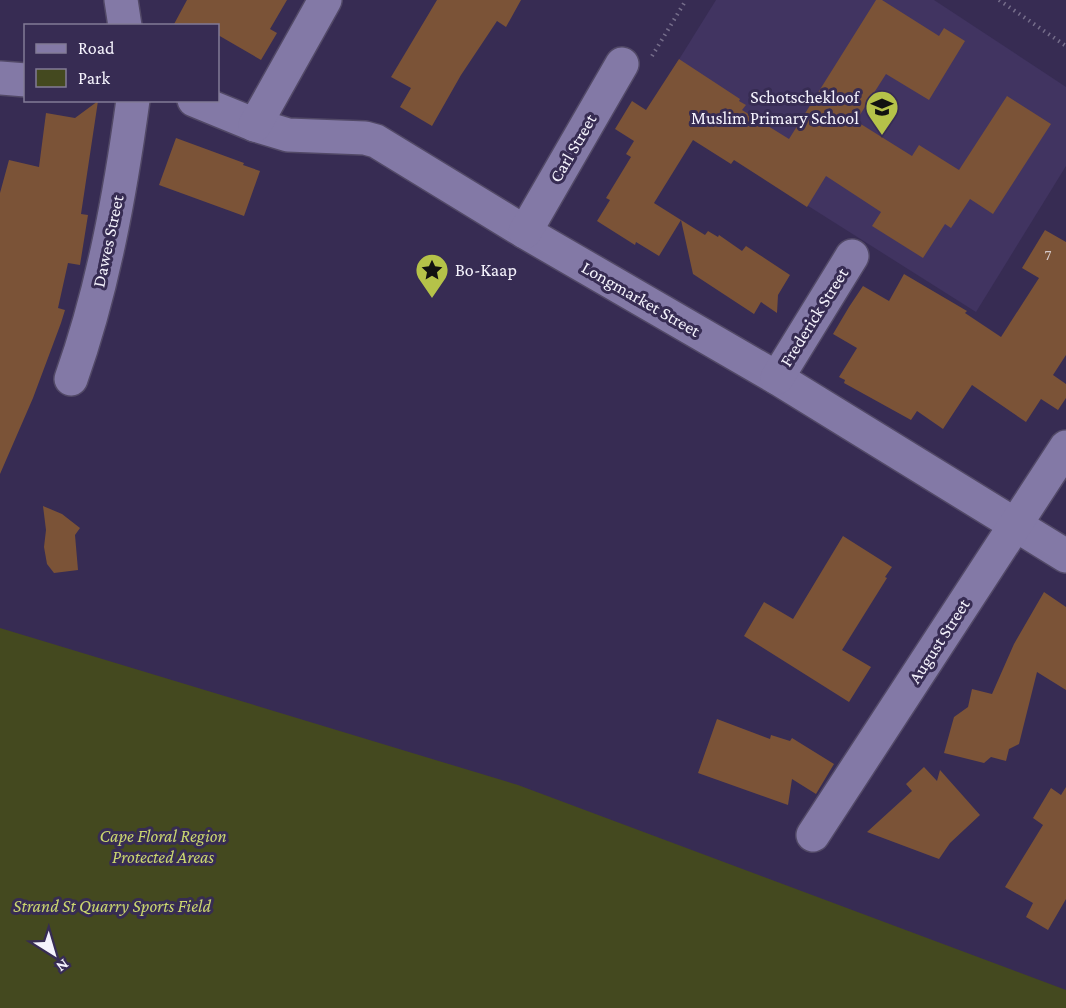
<svg xmlns="http://www.w3.org/2000/svg" width="1066" height="1008" viewBox="0 0 1066 1008" font-family="'Crimson Pro',serif">
  <style>
    .built { fill: #413461 }
    .green { fill: #44491f }
    .building { fill: #7b5337 }
    .lines { fill: none; stroke-linecap: round; stroke-linejoin: round }
    .street-casing { stroke: #524967; stroke-width: 36 }
    .path { stroke: #766e8b; stroke-width: 4; stroke-dasharray: 1.5 4.5; stroke-linecap: butt }
    .street { stroke: #8379a6; stroke-width: 33 }
    .labels { text-anchor: middle; dominant-baseline: central; stroke-width: 6; stroke-linejoin: round; paint-order: stroke }
    .number-label { font-size: 15px; fill: #d6cacb }
    .poi-label { font-size: 18px; fill: #f4f2fc; stroke: #372c53; text-anchor: end }
    .street-label { font-size: 18px; fill: #f4f2fc; stroke: #372c53 }
    .park-label { font-size: 18px; font-style: italic; fill: #cad66f; stroke: #372c53 }
  </style>
  <rect width="100%" height="100%" fill="#372c53"/>
  <path class="built" d="M716,0H934L1066,87V166L976,312L650,106Z"/>
  <path class="green" d="M0,628L518,785L1066,990V1008H0Z"/>
  <g class="building">
    <path d="M187,0H287L270,29L277,33L261,60L218,35V26H173Z"/>
    <path d="M437,0H521L506,27L497,21L461,75L432,126L400,107L411,88L391,77Z"/>
    <path d="M876,0H882L939,36L944,28L965,41L929,100L886,74L856,121L912,156L919,145L959,170L1007,96L1051,124L993,214L970,199L951,228L945,224L923,258L872,226L881,212L826,176L807,207L734,160L731,164L693,140L654,203L681,220L659,256L636,242L635,245L597,221L610,200L606,198L631,157L626,154L634,141L615,129L632,101L646,110L679,59L740,99L739,101L746,105L742,110L789,139Z"/>
    <path d="M98,101L81,214L88,215L80,265L68,263L58,308L65,310L61,323L33,398L0,474V193L9,160L39,167L46,113L75,118Z"/>
    <path d="M176,138L244,163L243,165L260,171L244,216L159,185Z"/>
    <path d="M681,220L705,235L708,231L718,237L719,235L742,251L746,246L790,275L778,295L777,313L761,302L754,314L693,274Z"/>
    <path d="M1045,230L1066,242V355L1053,375L1066,384V398L1058,410L1041,399L1026,422L972,385L943,429L917,411L911,420L844,383L845,380L839,377L857,348L833,334L849,307L863,286L889,301L904,274L967,311L965,313L1001,337L1039,278L1022,268Z"/>
    <path d="M43,506L62,514L80,528L75,535L78,570L54,573L47,564L44,547L46,530Z"/>
    <path d="M843,536L892,567L885,577L887,578L842,650L871,667L849,702L744,636L764,602L793,619Z"/>
    <path d="M1044,592L1066,607V690L1037,672L1019,744L1009,749L1006,761L991,757L984,763L944,753L954,717L968,707L972,689L992,694L1014,644Z"/>
    <path d="M717,719L770,739L771,735L790,741L792,738L834,764L816,794L792,779L788,805L698,773Z"/>
    <path d="M924,767L937,781L940,770L980,815L950,843L939,859L867,832L912,791L906,784Z"/>
    <path d="M1066,787V899L1048,930L1026,917L1033,903L1005,887L1043,825L1033,818L1051,788L1061,795Z"/>
  </g>
  <g class="lines">
    <defs>
      <g id="street">
        <path d="M121,0L125,26"/>
        <path d="M0,78L26,80"/>
        <path d="M194,100L255,125L288,135L365,138L376,141L525,232L777,378L1066,556"/>
        <path d="M255,125L325,0"/>
        <path d="M525,232L622,64"/>
        <path d="M777,378L852,256"/>
        <path d="M71,379C103,289 120,195 133,100"/>
        <path d="M813,835L1066,447"/>
      </g>
    </defs>
    <use href="#street" class="street-casing"/>
    <g class="path">
      <path d="M999,0L1066,46"/>
      <path d="M652,56L686,0"/>
    </g>
    <use href="#street" class="street"/>
  </g>
  <defs>
    <symbol id="school-pin" viewBox="-11 -11 22 30"><path d="M0 17L-7.5 6A9.5 9.5 0 1 1 7.5 6Z" fill="#b5c249" stroke="#372c53"/><path d="M0-5L7-2L0 1L-7-2ZM-4 1L0 2.5L4 1V4Q0 6-4 4Z" fill="#111"/></symbol>
    <symbol id="sight-pin" viewBox="-11 -11 22 30"><path d="M0 17L-7.5 6A9.5 9.5 0 1 1 7.5 6Z" fill="#b5c249" stroke="#372c53"/><path d="M0-6L1.8-2.2L6-1.7L2.9 1.2L3.7 5.4L0 3.3L-3.7 5.4L-2.9 1.2L-6-1.7L-1.8-2.2Z" fill="#111"/></symbol>
  </defs>
  <g fill-rule="evenodd">
    <use href="#school-pin" x="863" y="88" width="38" height="52"/>
    <use href="#sight-pin" x="413" y="251" width="38" height="52"/>
  </g>
  <g class="labels">
    <g class="number-label">
      <text x="1048" y="255">7</text>
    </g>
    <g class="poi-label">
      <text x="859" y="97">Schotschekloof<tspan x="859" dy="21">Muslim Primary School</tspan></text>
      <text x="455" y="270" text-anchor="start">Bo-Kaap</text>
    </g>
    <g class="street-label">
      <text transform="translate(573 148) rotate(-60)">Carl Street</text>
      <text transform="translate(108 241) rotate(-78)">Dawes Street</text>
      <text transform="translate(641 299) rotate(30)">Longmarket Street</text>
      <text transform="translate(814 317) rotate(-58)">Frederick Street</text>
      <text transform="translate(939 641) rotate(-57)">August Street</text>
    </g>
    <g class="park-label">
      <text x="163" y="836">Cape Floral Region<tspan x="163" dy="21">Protected Areas</tspan></text>
      <text x="112" y="906">Strand St Quarry Sports Field</text>
    </g>
  </g>
  <rect x="24" y="24" width="195" height="78" fill="#372c53" stroke="#837b97" stroke-width="1.5"/>
  <rect x="36" y="44" width="30" height="9" fill="#8379a6" stroke="#837b97" stroke-width="1.5"/>
  <text x="78" y="54" font-size="18" fill="#f4f2fc">Road</text>
  <rect x="36" y="69" width="30" height="18" fill="#44491f" stroke="#837b97" stroke-width="1.5"/>
  <text x="78" y="84" font-size="18" fill="#f4f2fc">Park</text>
  <g transform="translate(54 954) rotate(143)" stroke="#372c53" stroke-width="4.5" paint-order="stroke">
  <path d="M0-4.5L10 22L0 15L-10 22Z" fill="#f4f2fc"/>
  <text y="-9" font-size="16" font-weight="bold" text-anchor="middle" fill="#f4f2fc">N</text>
  </g>
</svg>
